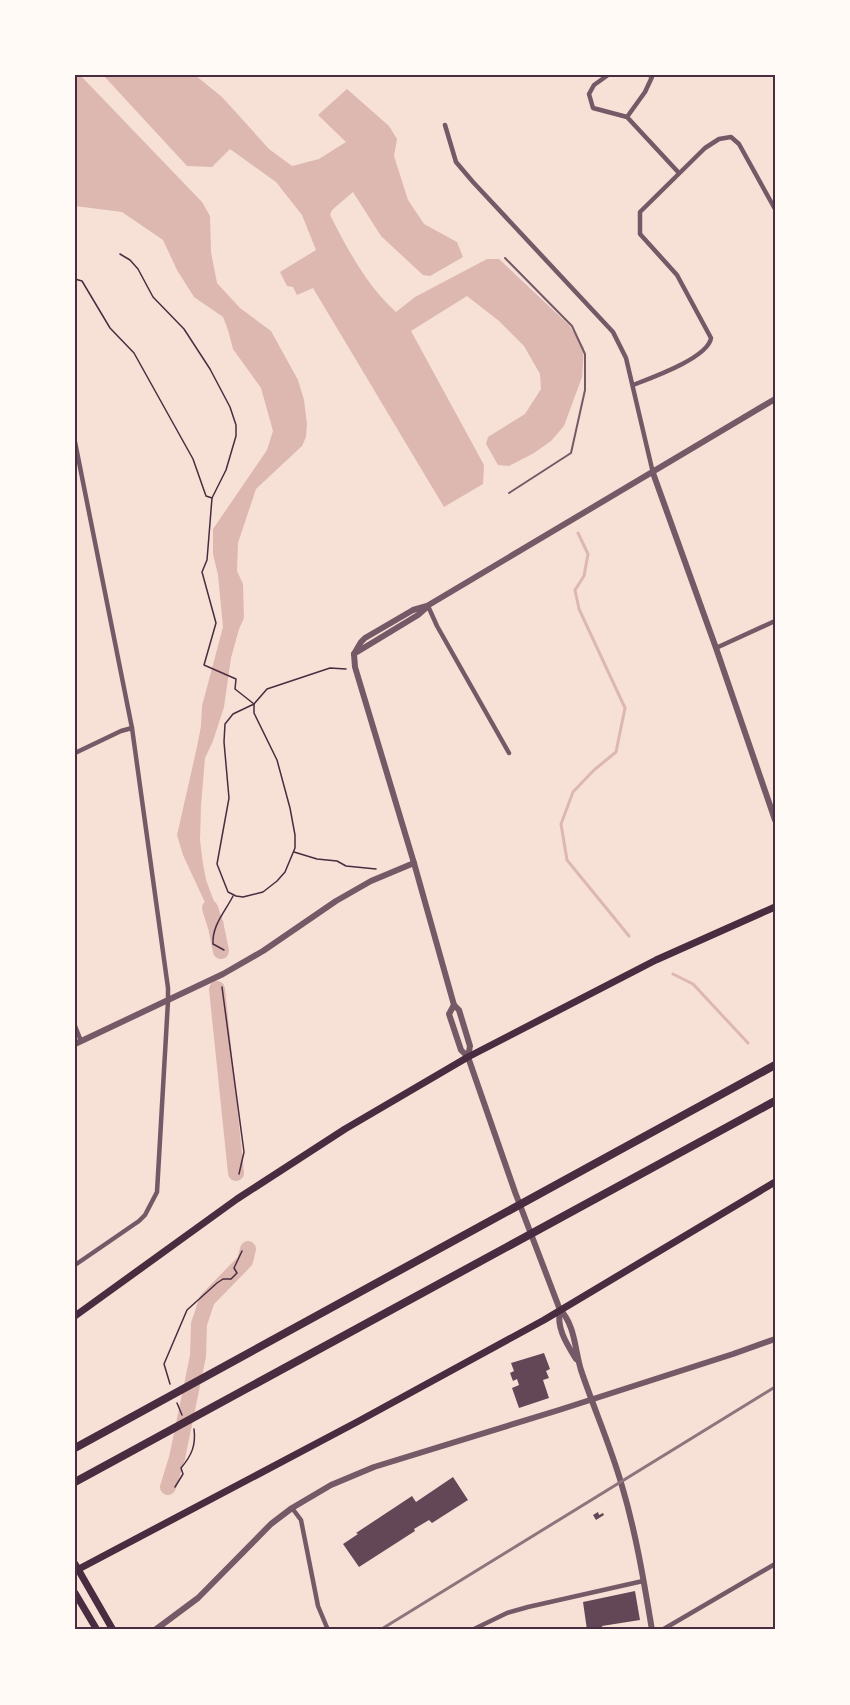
<svg xmlns="http://www.w3.org/2000/svg" width="850" height="1705" viewBox="0 0 850 1705" font-family="Lato,sans-serif">
  <style>
    .water { fill: #dcb8b0 }
    .lines { fill: none; stroke-linecap: round; stroke-linejoin: round }
    .stream { stroke: #dcb8b0; stroke-width: 3 }
    .river { stroke: #dcb8b0; stroke-width: 16 }
    .building { fill: #644757 }
    .path { stroke: #4a2c40; stroke-width: 1.5 }
    .service { stroke: #755966; stroke-width: 2 }
    .minor { stroke: #755966; stroke-width: 4.5 }
    .tertiary { stroke: #755966; stroke-width: 6 }
    .secondary { stroke: #4a2c40; stroke-width: 7 }
    .motorway { stroke: #4a2c40; stroke-width: 8 }
    .rail { stroke: #8f747c; stroke-width: 3 }
    .neatline { fill: none; stroke: #4a2c40; stroke-width: 2 }
  </style>
  <rect width="100%" height="100%" fill="#f7e1d7"/>
  <g class="water">
    <path d="M75,75H80L202,202L210,216L211,252L217,283L240,308L271,331L298,380L304,400L307,424L306,437L302,446L256,489L238,543L237,571L243,584L244,618L239,629L231,658L224,707L213,741L205,758L201,806L200,840L203,864L206,880L218,912L224,923L209,929L207,924L208,909L183,855L177,835L197,747L201,726L202,706L223,627L218,575L213,554V529L267,450L273,431L261,388L233,349L228,330L223,317L194,297L177,270L163,240L122,212L75,206Z"/>
    <path d="M103,75H195L222,97L269,149L292,166L319,159L346,142L318,115L347,89L389,126L397,139L394,156L408,200L424,224L457,242L463,257L430,276L423,275L381,236L353,192L332,210L330,215C348,250 367,286 396,312L415,297L487,259H499L569,325L584,348L582,377L564,426L551,441L534,453L509,466L498,465L486,444L488,437L525,414L541,389L540,374L524,346L499,321L467,296L411,331L484,465L483,484L444,507L313,288L297,295L293,287L287,286L280,272L316,250L302,215L276,182L230,149L212,167L187,166Z"/>
  </g>
  <g class="lines">
    <g class="stream">
      <path d="M578,533L588,554L584,576L575,590L579,609L625,708L616,752L594,770L573,792L561,824L567,860L629,936"/>
      <path d="M673,974L693,984L748,1043"/>
    </g>
    <g class="river">
      <path d="M210,908L216,927L221,951"/>
      <path d="M217,989L236,1173"/>
      <path d="M168,1487L177,1458L198,1356L199,1324L207,1300L245,1261L248,1249"/>
    </g>
  </g>
  <g class="building">
    <path d="M544,1353L550,1369L546,1371L549,1378L543,1380L549,1398L519,1408L512,1388L519,1385L517,1379L513,1381L510,1373L514,1371L511,1363Z"/>
    <path d="M453,1477L468,1500L432,1523L429,1520L414,1529L415,1531L359,1567L343,1544L358,1534L356,1533L412,1496L416,1502Z"/>
    <path d="M598,1512L599,1515L603,1513L604,1515L596,1520L593,1515Z"/>
    <path d="M635,1591L640,1620L602,1626L603,1630H587L583,1602Z"/>
  </g>
  <g class="lines">
    <g class="path">
      <path d="M120,254L130,260L138,269L153,297L184,329L210,369L230,407L236,425V436L226,470L212,498L207,560L202,572L216,623L204,665L236,679L235,689L254,704L267,689L330,668L346,669"/>
      <path d="M75,279L82,281L110,328L134,353L193,459L206,496L212,498"/>
      <path d="M254,704V713L277,760L290,808L295,835V848L285,872L277,881L263,892L243,897L236,896L228,892L217,864L229,798L224,742L225,724L233,714Z"/>
      <path d="M294,852L317,859L337,861L346,866L376,869"/>
      <path d="M224,950L213,944C212,925 225,912 233,896"/>
      <path d="M222,987L244,1152L239,1174"/>
      <path d="M170,1384L164,1364L187,1310L217,1283L223,1279H231L237,1273L234,1268L242,1251"/>
      <path d="M177,1403L182,1415"/>
      <path d="M175,1487L183,1474L181,1468C192,1455 196,1445 194,1429"/>
    </g>
    <path class="service" d="M505,258L572,326L585,354V390L571,453L509,493"/>
    <g class="minor">
      <path d="M608,75L594,85L589,94L593,108L627,117L679,173"/>
      <path d="M627,117L645,92L652,77L649,75"/>
      <path d="M445,125L456,162L473,182L613,332L626,358L653,473"/>
      <path d="M633,385C651,378 708,358 711,338L677,275L640,234V212L705,148L719,139L731,137L739,144L775,209"/>
      <path d="M75,442L132,728L168,988V1001L157,1192L145,1215L139,1221L75,1265"/>
      <path d="M428,606L437,626L509,753"/>
      <path d="M716,648L775,621"/>
      <path d="M75,753L121,731L132,728"/>
      <path d="M75,1026L81,1041"/>
      <path d="M292,1508L301,1520L318,1606L328,1630"/>
      <path d="M472,1630L507,1613L528,1607L643,1581"/>
      <path d="M662,1630L775,1564"/>
    </g>
    <g class="tertiary">
      <path d="M653,473L716,648L775,820"/>
      <path d="M357,652L418,615L427,607"/>
      <path d="M354,654L361,642L365,638L413,610L427,606L775,399"/>
      <path d="M354,654L355,667L414,863L454,1005L459,1010L470,1046L468,1057"/>
      <path d="M454,1005L449,1014L461,1050L468,1057L515,1192L560,1310C575,1324 575,1351 581,1370C594,1409 611,1447 622,1486C636,1533 644,1582 652,1630"/>
      <path d="M75,1044L223,974L263,951L336,901L371,881L414,863"/>
      <path d="M560,1310C556,1328 567,1344 576,1359"/>
      <path d="M155,1630L198,1598L271,1524L292,1508L331,1485L374,1467L559,1410L733,1354L775,1339"/>
    </g>
    <g class="secondary">
      <path d="M75,1316L237,1199L345,1129L468,1057L656,960L775,907"/>
      <path d="M75,1564L113,1630"/>
      <path d="M75,1571L357,1422L544,1320L775,1182"/>
      <path d="M75,1593L97,1630"/>
    </g>
    <g class="motorway">
      <path d="M75,1448L775,1065"/>
      <path d="M75,1482L775,1101"/>
    </g>
    <path class="rail" d="M380,1630L775,1387"/>
  </g>
  <rect width="850" height="1705" fill="none" stroke="#fffaf5" stroke-width="153"/>
  <rect x="76" y="76" width="698" height="1552" class="neatline"/>
</svg>
